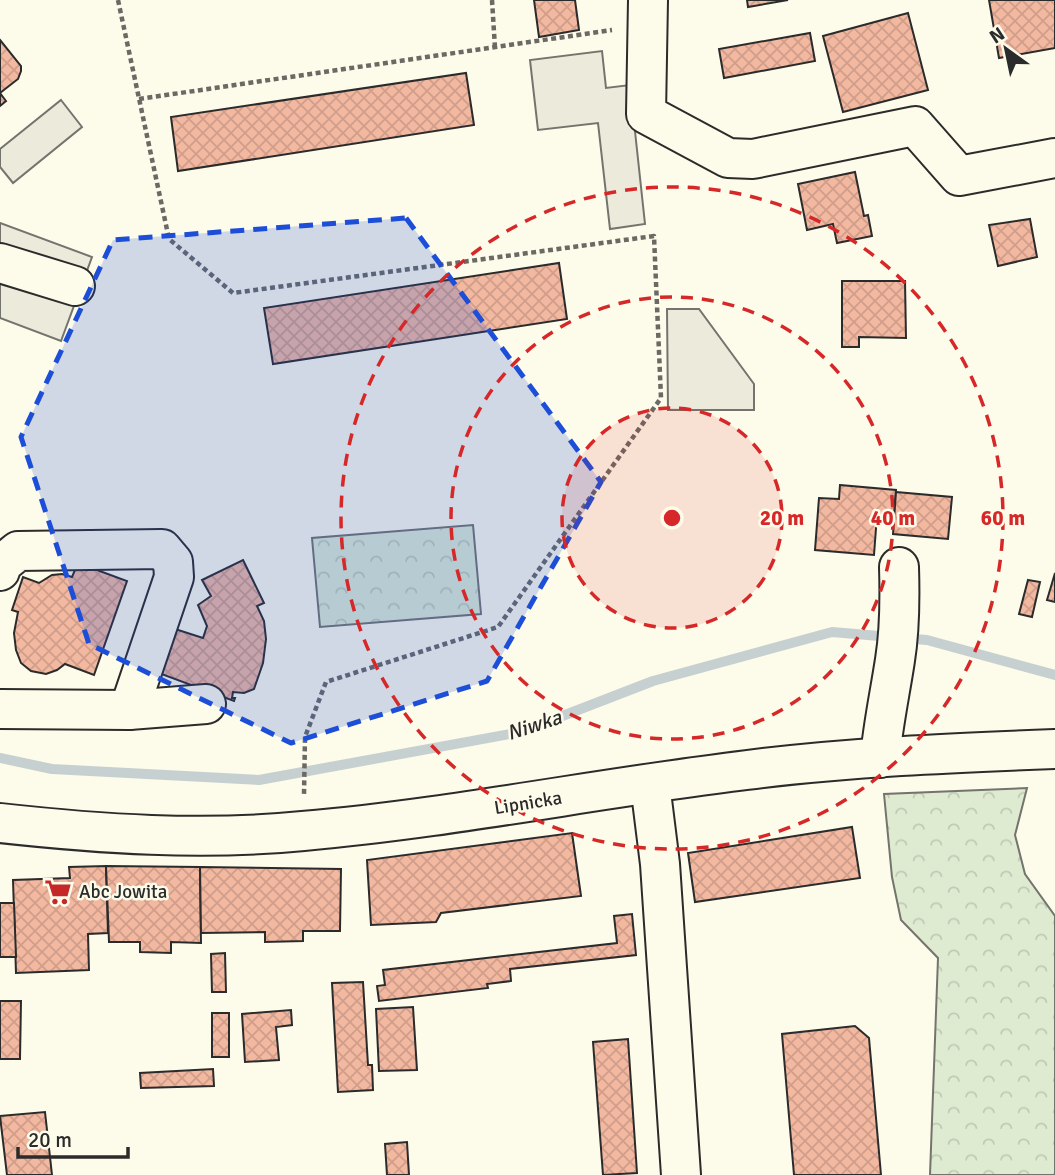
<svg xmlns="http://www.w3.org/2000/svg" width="1055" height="1175" viewBox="0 0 1055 1175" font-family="Signika,sans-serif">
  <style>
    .forest { fill: url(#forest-crowns); stroke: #74746e; stroke-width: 2 }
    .parking { fill: #eceadb; stroke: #74746e; stroke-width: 2 }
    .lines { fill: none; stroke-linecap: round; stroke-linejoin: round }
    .stream { stroke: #c7d0d0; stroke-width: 10 }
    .building { fill: url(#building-cross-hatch); stroke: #2b2b2b; stroke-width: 2 }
    .minor-casing { stroke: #2b2b2b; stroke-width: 42 }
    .path { stroke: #6a6964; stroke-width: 4.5; stroke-dasharray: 5 3.5; stroke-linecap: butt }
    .minor { stroke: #fdfbea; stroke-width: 38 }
    .marked { fill: #1d4ed8; fill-opacity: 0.2; stroke: #1d4ed8; stroke-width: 5; stroke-dasharray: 14 9; stroke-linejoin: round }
    .ring { fill: none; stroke: #d62828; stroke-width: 3.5; stroke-dasharray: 12 9 }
    .labels { text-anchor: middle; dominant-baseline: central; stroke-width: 5; stroke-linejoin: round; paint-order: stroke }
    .street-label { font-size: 19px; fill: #2b2b2b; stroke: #fdfbea }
    .poi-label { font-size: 19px; fill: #2b2b2b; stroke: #fdfbea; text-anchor: start }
    .water-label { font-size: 21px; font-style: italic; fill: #2b2b2b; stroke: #fdfbea }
    .centre { fill: #d62828; stroke: #fdfbea; stroke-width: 3.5 }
    .ring-label { font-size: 21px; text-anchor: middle; font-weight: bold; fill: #d62828; stroke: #fdfbea; stroke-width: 5; stroke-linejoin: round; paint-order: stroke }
  </style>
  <defs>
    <pattern id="forest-crowns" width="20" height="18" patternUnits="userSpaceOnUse" patternTransform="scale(1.75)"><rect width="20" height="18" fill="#deebd1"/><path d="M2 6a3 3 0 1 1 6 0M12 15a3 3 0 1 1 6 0" fill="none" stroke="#bfcab4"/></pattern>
    <pattern id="building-cross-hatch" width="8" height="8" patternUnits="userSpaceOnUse" patternTransform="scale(1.75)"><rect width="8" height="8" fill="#f2b8a0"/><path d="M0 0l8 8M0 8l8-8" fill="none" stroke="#d09e8a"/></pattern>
  </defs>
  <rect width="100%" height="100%" fill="#fdfbea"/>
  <g class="forest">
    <path d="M473,525L481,614L320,627L312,538Z"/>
    <path d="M1027,788L1015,835L1025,874L1055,916V1175H930L938,958L901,920L892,877L884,794Z"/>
  </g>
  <g class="parking">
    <path d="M602,51L606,88L630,85L645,224L610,229L598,123L538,130L530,60Z"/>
    <path d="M61,100L82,127L13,183L0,167V149Z"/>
    <path d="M0,223L92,257L61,341L0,318Z"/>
    <path d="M667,309H699L754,384V410H668Z"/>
  </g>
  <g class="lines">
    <path class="stream" d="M0,758L52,769L259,780L521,732L653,681L832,632L927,640L1055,675"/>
  </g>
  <g class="building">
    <path d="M534,0H575L579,30L539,37Z"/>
    <path d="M747,0H788L748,7Z"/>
    <path d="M989,0H1055V48L999,58Z"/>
    <path d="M908,13L928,90L843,112L823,36Z"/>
    <path d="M810,33L815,61L724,78L719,49Z"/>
    <path d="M0,40L21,66V71L18,79L0,93L6,101L0,106Z"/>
    <path d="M466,73L474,125L178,171L171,117Z"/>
    <path d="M855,172L864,216L868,215L872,236L837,243L833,224L807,230L798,184Z"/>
    <path d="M1030,219L1037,257L998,266L989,225Z"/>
    <path d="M559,263L567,319L273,364L264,308Z"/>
    <path d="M842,281H905L906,338L859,337V347H842Z"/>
    <path d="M840,485L896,490L894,516L877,515L874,555L815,550L819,498L839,499Z"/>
    <path d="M896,492L952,497L948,539L893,534Z"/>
    <path d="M243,560L264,603L257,606L264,621L266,639L263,663L254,689L244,693L233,692L232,698H235L234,701L156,672L172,628L203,638L207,626L198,605L211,596L202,580Z"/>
    <path d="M78,563L127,581L94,675L65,664L57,670L46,674L31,671L21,663L16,650L14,633L18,612L12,610L23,577L39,583L52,575L62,574L72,577Z"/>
    <path d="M1055,573V602L1047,600Z"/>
    <path d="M1028,580L1040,582L1032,617L1019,614Z"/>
    <path d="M852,827L860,878L695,902L688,853Z"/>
    <path d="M572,833L581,896L441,913L436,922L371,925L367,860Z"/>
    <path d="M106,866L108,933L88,934L89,970L16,973L13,880L70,878L69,867Z"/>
    <path d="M106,866L200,867L201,943L171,942V953L140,952V942H109Z"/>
    <path d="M200,867L341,869L340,931H303V941L265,942V932L201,933Z"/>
    <path d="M0,903H14L16,957H0Z"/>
    <path d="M632,914L636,955L510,969L511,981L487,984L488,988L379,1001L377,986L385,985L383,970L617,943L614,916Z"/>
    <path d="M225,953L226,992H212L211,954Z"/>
    <path d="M363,982L368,1065H372L373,1090L338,1092L332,983Z"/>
    <path d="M0,1001H21L20,1059H0Z"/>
    <path d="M413,1007L417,1070L379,1071L376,1009Z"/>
    <path d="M291,1010L292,1025L276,1027L279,1060L245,1062L242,1014Z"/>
    <rect x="212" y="1013" width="17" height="44"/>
    <path d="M855,1026L869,1038L881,1175H794L782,1034Z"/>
    <path d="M628,1039L637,1173L603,1175L593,1042Z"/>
    <path d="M213,1069L214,1086L141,1088L140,1073Z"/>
    <path d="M45,1112L52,1175H7L0,1116Z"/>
    <path d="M407,1142L409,1175H387L385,1144Z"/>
  </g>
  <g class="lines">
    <defs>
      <g id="minor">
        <path d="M648,0L646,114L728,158L753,159L915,126L959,176L1055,158"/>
        <path d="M0,263L75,286"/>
        <path d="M0,571L2,564L18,551L162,549L173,562L174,577L129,710"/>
        <path d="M0,709L129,710L206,704"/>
        <path d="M880,758C883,725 890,693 895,660C900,629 900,599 899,567"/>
        <path d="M650,784L660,864L681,1175"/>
        <path d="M0,823C100,834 202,841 303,831C452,818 598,788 747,770C849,757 952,753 1055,749"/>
      </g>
    </defs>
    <use href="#minor" class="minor-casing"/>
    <g class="path">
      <path d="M118,0L169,239L233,293L654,236L661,398L498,627L326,682L305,737L304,795"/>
      <path d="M492,0L495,48"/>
      <path d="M139,99L612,30"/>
    </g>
    <use href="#minor" class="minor"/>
  </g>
  <path class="marked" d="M406,218L601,482L487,681L291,743L89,644L21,437L113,240Z"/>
  <circle cx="672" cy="518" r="110" fill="#d62828" fill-opacity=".12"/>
  <g class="ring">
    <circle cx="672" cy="518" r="110"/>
    <circle cx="672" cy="518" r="221"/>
    <circle cx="672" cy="518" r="331"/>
  </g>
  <defs>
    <symbol id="supermarket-bare" viewBox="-9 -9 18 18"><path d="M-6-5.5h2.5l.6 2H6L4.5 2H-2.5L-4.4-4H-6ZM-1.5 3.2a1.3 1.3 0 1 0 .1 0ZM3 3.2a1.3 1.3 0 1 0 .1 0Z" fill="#c62828" stroke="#fdfbea" stroke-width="2.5" paint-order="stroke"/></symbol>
  </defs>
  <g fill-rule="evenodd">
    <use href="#supermarket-bare" x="39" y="873" width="38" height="38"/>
  </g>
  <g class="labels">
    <g class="street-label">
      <text transform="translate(528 803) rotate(-9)">Lipnicka</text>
    </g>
    <g class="poi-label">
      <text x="79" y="892">Abc Jowita</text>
    </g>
    <g class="water-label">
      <text transform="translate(534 725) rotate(-18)">Niwka</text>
    </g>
  </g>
  <circle cx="672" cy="518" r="10" class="centre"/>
  <g class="ring-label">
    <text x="782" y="525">20 m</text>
    <text x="893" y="525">40 m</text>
    <text x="1003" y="525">60 m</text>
  </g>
  <g transform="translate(1006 49) rotate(327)" stroke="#fdfbea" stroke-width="5" paint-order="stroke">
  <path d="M0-5L12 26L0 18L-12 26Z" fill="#2b2b2b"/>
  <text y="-10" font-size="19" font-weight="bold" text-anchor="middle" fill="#2b2b2b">N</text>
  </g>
  <path d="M18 1147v10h110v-10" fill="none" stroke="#2b2b2b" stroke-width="3.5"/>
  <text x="28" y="1147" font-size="21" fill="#2b2b2b" stroke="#fdfbea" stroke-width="5" paint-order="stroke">20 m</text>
</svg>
